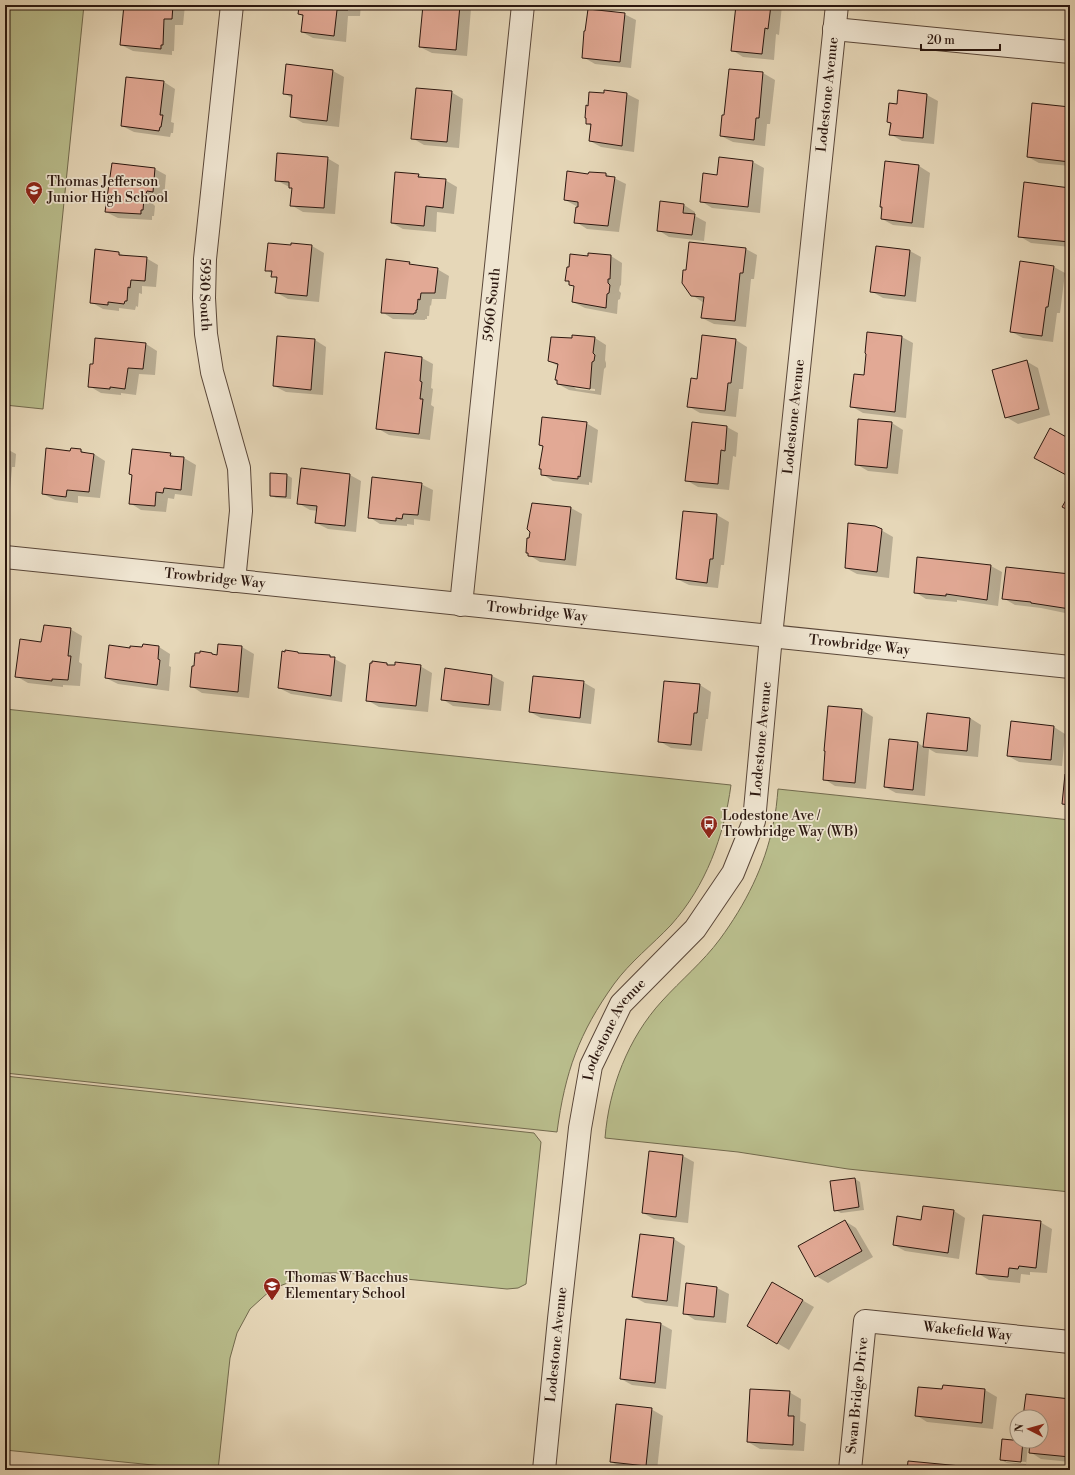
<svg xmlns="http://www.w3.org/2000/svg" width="1075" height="1475" viewBox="0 0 1075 1475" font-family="'Libre Bodoni',serif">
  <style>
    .green { fill: #b9bd8c; stroke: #726a4e }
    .shadow { fill: #0003; fill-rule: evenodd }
    .building { fill: #e2a995; stroke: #2b170f }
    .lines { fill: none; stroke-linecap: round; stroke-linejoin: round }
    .street-casing { stroke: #5a4739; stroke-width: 24 }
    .street { stroke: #efe5d1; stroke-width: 22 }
    .labels { text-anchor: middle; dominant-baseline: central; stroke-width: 3.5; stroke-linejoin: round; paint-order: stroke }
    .street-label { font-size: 14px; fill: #2b170f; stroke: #efe5d1 }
    .poi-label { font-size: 14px; fill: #2b170f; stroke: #efe5d1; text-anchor: start }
  </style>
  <rect width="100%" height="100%" fill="#e6d7b8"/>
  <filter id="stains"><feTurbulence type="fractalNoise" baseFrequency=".005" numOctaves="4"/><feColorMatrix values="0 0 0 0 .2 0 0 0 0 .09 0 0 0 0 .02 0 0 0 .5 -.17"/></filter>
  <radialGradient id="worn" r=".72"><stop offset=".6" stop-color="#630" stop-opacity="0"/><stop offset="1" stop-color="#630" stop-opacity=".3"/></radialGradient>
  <g class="green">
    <path d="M5,5H84L43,409L5,405Z"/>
    <path d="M5,709L731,785C724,836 706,886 671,925C652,945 630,962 614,984C579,1033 565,1072 557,1132L5,1073Z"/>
    <path d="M778,789L1070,820V1192L848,1169L738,1152L605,1138C609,1088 628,1038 662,1001C681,980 703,962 720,939C745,905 765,866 773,825C776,813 777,800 778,789Z"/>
    <path d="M5,1076L534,1133L541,1142L526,1284L518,1288L507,1289L345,1273H323L303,1277L272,1289L250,1309L237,1333L230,1358L218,1470H202L5,1450Z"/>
  </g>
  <g class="shadow">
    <path d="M125,5H185L183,25H175L174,51H172V55L133,51L121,45Z"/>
    <path d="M291,5H361L360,16H348L346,42L313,38L302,32L303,16L299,14V10Z"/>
    <path d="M424,5H465L471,9L467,56L432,53L420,47Z"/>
    <path d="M737,5H782L779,35L776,34L774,60L743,57L732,50Z"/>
    <path d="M624,14L636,20L631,68L595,64L583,57Z"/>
    <path d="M730,70L763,73L775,80L770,124H767L765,146L733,142L721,136L725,116Z"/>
    <path d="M333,71L344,77L339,127L303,123L291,116L293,99L284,93Z"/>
    <path d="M164,82L175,89L171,122L174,123L173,133H171L170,137L134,132L122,126Z"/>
    <path d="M605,91L627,94L639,100L634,152L601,147L590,141L591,126L587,123L589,107L605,94Z"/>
    <path d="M451,92L463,99L459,148L424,145L412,138Z"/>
    <path d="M899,92L927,95L938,101L934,144L902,141L890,134L892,124L888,122L898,105Z"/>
    <path d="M1070,108V166L1039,163L1028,157Z"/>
    <path d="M327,158L339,165L335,214L303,212L291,205L293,189L276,180Z"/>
    <path d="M720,158L753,162L764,168L760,213L712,208L701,201L718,176Z"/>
    <path d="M919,166L930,173L924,228L893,225L882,219Z"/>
    <path d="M155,169L166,175L164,198L158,197V200H154L153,204L155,206L154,216H152V220L118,218L106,212Z"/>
    <path d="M606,174L626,184L619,232L587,229L576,222L580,208L565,200L589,175Z"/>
    <path d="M418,175L425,178L445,180L457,187L454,214L437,212L436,232L403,229L392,223Z"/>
    <path d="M1070,189V247L1031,243L1019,236Z"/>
    <path d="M684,205L695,212V216L706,222L704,241L669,237L658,230Z"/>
    <path d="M292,244L312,246L324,253L319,302L288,299L277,293L278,279L273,276V274L266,270L292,246Z"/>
    <path d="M746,249L757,255L754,279H751L746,327L714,324L702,318L704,303L692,295Z"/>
    <path d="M96,250L119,253L125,256L146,258L158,265L156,287L142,286V294L139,293L138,307L136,306L135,310L119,308V311L103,309L91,302Z"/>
    <path d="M910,251L921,257L916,302L883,298L871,291Z"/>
    <path d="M611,256L622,263L621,285L620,286L619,291L621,293L620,299L618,300L617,314L585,308L573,302L575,287L566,280L570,268L589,257Z"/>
    <path d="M409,263L415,266L437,269L449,276L446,299H432L431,306L430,305L429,316H427V319H425V320L393,319L382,312Z"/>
    <path d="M1054,267L1065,273L1060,313H1057L1053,342L1023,338L1012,332Z"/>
    <path d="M703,336L736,340L747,347L743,389H739L736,417L700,413L688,406L698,380Z"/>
    <path d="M278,337L315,340L326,347L323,395L286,392L274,386Z"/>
    <path d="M902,337L913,343L906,418L863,413L851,406L865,376Z"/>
    <path d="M595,338L606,345L605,360L606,363V367L604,369L601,395L569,390L558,384V381L556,380L558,366L549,361L573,339ZM574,387L595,389V391L576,389Z"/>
    <path d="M146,344L157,351L155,375L139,374L136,395L121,393V395L101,393L89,386Z"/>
    <path d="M422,358L433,364L431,388L433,389L431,405L434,407L430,440L389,435L377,428Z"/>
    <path d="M1026,361L1038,368L1050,415L1018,424L1006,417Z"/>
    <path d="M586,423L598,430L592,483L589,482V485L553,481L542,474L544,447L540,445Z"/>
    <path d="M892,423L903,430L898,474L868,471L856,464Z"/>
    <path d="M727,427L738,433L736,457L733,456L729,490L698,487L686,480Z"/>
    <path d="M5,448L16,454L15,467H12L10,490H5Z"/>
    <path d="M81,450L86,454H94L105,461L100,498L78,496V503L55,500L43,494L71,452Z"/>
    <path d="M170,454L175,457L184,458L196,465L192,496L175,494L174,499L168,498L166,512L141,510L130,503Z"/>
    <path d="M287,475L292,478L291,499L276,498L271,495Z"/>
    <path d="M350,475L361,481L356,532L328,529L316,523L318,511L310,510L298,503Z"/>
    <path d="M421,484L433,490L430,521L414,519V525L407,524V526L380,524L369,517Z"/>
    <path d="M571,508L582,514L576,566L540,562L529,555Z"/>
    <path d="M684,512L717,515L729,522L724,565H721L718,588L689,585L677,579Z"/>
    <path d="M881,530L893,537L889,578L857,574L846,568Z"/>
    <path d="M991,566L1002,572L998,606L957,600V602L926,599L915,592Z"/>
    <path d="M1070,575V614L1041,608L1015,605L1003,598Z"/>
    <path d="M70,629L82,636L79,662L82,664L80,686L63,685V687L28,683L16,676L42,643Z"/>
    <path d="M144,645L159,647L170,654L169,666L171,667L169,691L118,684L106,678L131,650L143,648Z"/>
    <path d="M219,645L242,647L254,654L249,698L202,693L191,686L212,654L218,656Z"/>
    <path d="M286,653L329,656L346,665L342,702L291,694L279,688Z"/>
    <path d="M386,664L390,666H420L432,673L428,712L379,707L367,700Z"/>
    <path d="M474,674L492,676L504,682L501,711L453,706L442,699Z"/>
    <path d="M583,682L595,689L591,724L541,718L530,712Z"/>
    <path d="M700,685L711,692L708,719H706L702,751L671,748L659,741Z"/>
    <path d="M862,710L873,717L866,789L835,786L824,779Z"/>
    <path d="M970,718L981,725L978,757L936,753L929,749L925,796L896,793L885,787L918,743L924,747Z"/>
    <path d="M1012,723L1054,727L1065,734L1062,766L1019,762L1008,756Z"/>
    <path d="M1070,776V808L1063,804Z"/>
    <path d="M683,1156L694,1162L688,1223L654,1219L643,1213Z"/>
    <path d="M855,1179L860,1182L864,1210L841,1213L835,1210Z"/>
    <path d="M954,1211L965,1218L959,1259L905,1251L894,1245L921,1221Z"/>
    <path d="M845,1221L856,1228L873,1257L828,1283L816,1276Z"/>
    <path d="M1040,1222L1052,1229L1047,1273L1030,1272V1275L1021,1274L1020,1283L989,1280L977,1273Z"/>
    <path d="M674,1239L685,1246L678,1307L645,1303L634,1297Z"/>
    <path d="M773,1283L814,1307L789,1350L748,1326Z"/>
    <path d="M687,1284L717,1288L729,1294L726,1323L695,1320L684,1313Z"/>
    <path d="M661,1324L672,1330L666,1389L632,1385L621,1379Z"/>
    <path d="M944,1386L985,1390L997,1397L993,1429L927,1422L916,1415L943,1390Z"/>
    <path d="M789,1392L801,1399L800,1421L806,1424L804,1451L760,1449L748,1442Z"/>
    <path d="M1070,1400V1462L1041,1459L1030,1452L1031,1441H1041V1417H1024Z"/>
    <path d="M651,1409L663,1416L657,1470L623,1468L611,1462Z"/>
    <path d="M1023,1442L1028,1445L1026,1465L1007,1463L1001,1460ZM1006,1460L1026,1462V1464L1006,1462Z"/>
  </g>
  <g class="building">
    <path d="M124,5H173L172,19H164L163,45H161V49L120,45Z"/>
    <path d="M290,5H349L348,10H337L334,36L301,32L303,15L298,14L299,7Z"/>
    <path d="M423,5H460L456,50L419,47Z"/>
    <path d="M736,5H771L768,29L765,28L762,54L731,51Z"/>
    <path d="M588,9L625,13L620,62L582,58L584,31H585Z"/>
    <path d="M286,64L333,70L327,121L290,117L292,95L283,94Z"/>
    <path d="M729,69L763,72L759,118H756L754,140L720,136L722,115H724Z"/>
    <path d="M126,77L164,81L160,115H163L161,127H160L159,131L121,126Z"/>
    <path d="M416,88L452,91L447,142L411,139Z"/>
    <path d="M604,90L627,93L622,146L589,141L591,124H586V118H585L586,105L588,106L589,92L604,93Z"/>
    <path d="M898,90L927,94L923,138L889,135L891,123L887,122L889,103L897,104Z"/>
    <path d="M1032,103L1070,107V162L1027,157Z"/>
    <path d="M277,153L328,157L324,208L290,206L292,188H289V182L275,181Z"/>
    <path d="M719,157L753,161L748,207L700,202L703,173L717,175Z"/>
    <path d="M885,161L919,165L912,223L881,219L882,207H880Z"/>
    <path d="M112,163L155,168L153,192L147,191L146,194H142V198H144L143,210H141V214L105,212Z"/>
    <path d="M567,171L588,174L589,172L606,173V176L615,177L608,226L574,223L576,207H578V202L564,200Z"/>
    <path d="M395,172L419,174L418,177L446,179L443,208L426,206L424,226L391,223Z"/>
    <path d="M1024,182L1070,188V242L1018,237Z"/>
    <path d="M660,201L684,204L683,213L695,214L692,235L657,231Z"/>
    <path d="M689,242L746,248L743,273H740L735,321L701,318L704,297L691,296L682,283L683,270H686Z"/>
    <path d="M268,243L291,245V243L312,245L307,296L275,293L277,277H271L272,271H265Z"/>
    <path d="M876,246L910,250L905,296L870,292Z"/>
    <path d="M95,249L119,252V255L147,257L145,281L131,280L130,288L128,287L127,301H125L124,304L108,302V305L90,303Z"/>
    <path d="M588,253L611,255L610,279H608V283L610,285L609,293L607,294L606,308L572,302L574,286L569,285V281H565L567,267H569L570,254L588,256Z"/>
    <path d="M386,259L410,262L409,264L438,268L435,293H421L420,300L418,299L417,310H416V313H414V314L381,313Z"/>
    <path d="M1020,261L1054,266L1048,307H1046L1042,336L1010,332Z"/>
    <path d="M867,332L902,336L895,412L850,407L854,374L864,375L866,354L865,353Z"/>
    <path d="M572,335L595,337L593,353L595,355L594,361L592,362L590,389L557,384V380H555L558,364L548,361L551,337L572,338Z"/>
    <path d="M702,335L736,339L731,383H728L725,411L687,407L691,378L697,379Z"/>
    <path d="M277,336L315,339L311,390L273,386Z"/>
    <path d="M95,338L146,343L143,369L128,368L125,389L110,387V389L88,387L90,364H93Z"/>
    <path d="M385,352L422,357L420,381L422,382L420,399H423L419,434L376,429Z"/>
    <path d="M1027,360L1039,409L1005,418L992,370Z"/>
    <path d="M542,417L587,422L580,477L578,476V479L541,475V469H539L543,446L539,445Z"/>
    <path d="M858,419L892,422L887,468L855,465Z"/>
    <path d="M692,422L727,426L725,451L721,450L718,484L685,481Z"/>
    <path d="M1050,428L1070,439V477L1034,458Z"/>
    <path d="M46,448L70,451L71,448L81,449V452L94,454L89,492L67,490L66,497L42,494Z"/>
    <path d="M132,449L171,453L170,456L184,457L181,490L164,488L163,493L156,492L155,506L129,504L132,475L129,474Z"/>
    <path d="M301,468L350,474L345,526L315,523L317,506L297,504Z"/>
    <path d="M270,473L287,474L286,497L270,496Z"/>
    <path d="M372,477L422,483L418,515L403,514L402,519L396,518V521L368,518Z"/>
    <path d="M1070,493V511L1062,507Z"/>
    <path d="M532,503L571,507L565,560L528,556V553H526L527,538H529L530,532L527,529Z"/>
    <path d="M683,511L717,514L713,559H710L707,583L676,579Z"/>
    <path d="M848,523L875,526L882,529L877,572L845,568Z"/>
    <path d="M917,557L991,565L987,600L946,594V596L914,593Z"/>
    <path d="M1006,567L1070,574V609L1031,603V602L1002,599Z"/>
    <path d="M44,625L71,628L68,656H71L68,680L52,679V681L15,677L20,639L41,642Z"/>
    <path d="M143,644L159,646L158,659L160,660L157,685L105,678L109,645L130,648V646L142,647Z"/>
    <path d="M218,644L242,646L238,692L190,687L192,666H194L195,653H200V651L212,653V654L217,655Z"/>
    <path d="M285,650L298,652V653L330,655V657H335L331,696L278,688L282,651L285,652Z"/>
    <path d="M372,661L387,663V665H395V662L421,665L416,706L366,701L370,663H372Z"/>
    <path d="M445,668L492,675L489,705L441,700Z"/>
    <path d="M533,676L584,681L580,718L529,712Z"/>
    <path d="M664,681L700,684L697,713H694L691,745L658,742Z"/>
    <path d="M828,706L862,709L855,783L823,780L825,751H824Z"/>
    <path d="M927,713L970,718L967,751L923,747Z"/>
    <path d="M1011,721L1054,726L1051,760L1007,756Z"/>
    <path d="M889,739L918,742L913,790L884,787Z"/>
    <path d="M1065,774L1070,775V805L1062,804Z"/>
    <path d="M649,1151L683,1155L676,1217L642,1213Z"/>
    <path d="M855,1178L859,1207L834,1211L830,1181Z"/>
    <path d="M923,1206L954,1210L948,1253L893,1245L897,1216L921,1220Z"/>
    <path d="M983,1215L1041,1221L1036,1268L1019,1266L1018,1269L1009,1268L1008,1277L976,1274Z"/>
    <path d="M845,1220L862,1251L815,1277L798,1246Z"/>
    <path d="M640,1234L674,1238L667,1301L632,1297Z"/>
    <path d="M772,1282L803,1300L777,1344L747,1326Z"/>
    <path d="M686,1283L717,1287L714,1317L683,1314Z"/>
    <path d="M626,1319L661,1323L655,1383L620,1379Z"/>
    <path d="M943,1385L985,1389L982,1423L915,1416L918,1387L942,1389Z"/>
    <path d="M750,1389L790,1391L788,1416H794L793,1445L747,1442Z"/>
    <path d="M1026,1394L1070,1399V1457L1029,1453L1030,1441H1041V1417H1023Z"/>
    <path d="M616,1404L652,1408L646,1466L610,1462Z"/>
    <path d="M1002,1439L1023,1441L1021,1462L1000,1460Z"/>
    <path d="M908,1461L961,1466V1470H907Z"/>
  </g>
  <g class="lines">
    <defs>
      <g id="street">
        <path id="s1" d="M232,5L205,259L204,298L206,334L212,372L239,468L241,511L234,581"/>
        <path d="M834,29L1070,52"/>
        <path id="s2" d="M5,557L1070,667"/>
        <path id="s3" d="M461,605L523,5"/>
        <path id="s4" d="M544,1470L559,1319L580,1128L591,1066L621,1004L695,929L733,873L754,821L771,636L837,5"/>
        <path id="s5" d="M850,1470L865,1321L1070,1342"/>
      </g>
    </defs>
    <use href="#street" class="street-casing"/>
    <use href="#street" class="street"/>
  </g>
  <defs>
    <symbol id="school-pin" viewBox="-11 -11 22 30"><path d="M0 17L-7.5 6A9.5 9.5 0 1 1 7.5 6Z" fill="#8f2418" stroke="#efe5d1"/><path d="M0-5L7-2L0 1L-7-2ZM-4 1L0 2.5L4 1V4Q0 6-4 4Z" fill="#fff"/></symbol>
    <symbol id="bus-pin" viewBox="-11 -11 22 30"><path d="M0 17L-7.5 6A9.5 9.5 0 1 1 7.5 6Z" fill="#8f2418" stroke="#efe5d1"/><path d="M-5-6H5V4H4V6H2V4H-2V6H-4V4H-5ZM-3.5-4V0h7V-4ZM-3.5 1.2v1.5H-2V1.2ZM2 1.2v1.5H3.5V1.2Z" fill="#fff"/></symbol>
  </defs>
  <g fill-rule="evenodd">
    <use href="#school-pin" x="24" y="180" width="20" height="27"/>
    <use href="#bus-pin" x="699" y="814" width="20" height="27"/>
    <use href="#school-pin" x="262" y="1276" width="20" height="27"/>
  </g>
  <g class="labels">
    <g class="street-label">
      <text stroke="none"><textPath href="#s4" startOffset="1435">Lodestone Avenue</textPath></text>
      <text stroke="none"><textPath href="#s1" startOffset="291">5930 South</textPath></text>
      <text stroke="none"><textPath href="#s3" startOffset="302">5960 South</textPath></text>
      <text stroke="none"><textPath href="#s4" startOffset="1111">Lodestone Avenue</textPath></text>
      <text stroke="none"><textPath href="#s2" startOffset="211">Trowbridge Way</textPath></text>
      <text stroke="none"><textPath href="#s2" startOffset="535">Trowbridge Way</textPath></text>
      <text stroke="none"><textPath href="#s2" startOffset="859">Trowbridge Way</textPath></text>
      <text stroke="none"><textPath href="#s4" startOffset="787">Lodestone Avenue</textPath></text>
      <text stroke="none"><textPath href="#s4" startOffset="450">Lodestone Avenue</textPath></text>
      <text stroke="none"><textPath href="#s5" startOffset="253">Wakefield Way</textPath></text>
      <text stroke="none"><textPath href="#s4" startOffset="126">Lodestone Avenue</textPath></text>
      <text stroke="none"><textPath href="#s5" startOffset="75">Swan Bridge Drive</textPath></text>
    </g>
    <g class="poi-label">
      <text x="47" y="182">Thomas Jefferson<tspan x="47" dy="16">Junior High School</tspan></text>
      <text x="722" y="816">Lodestone Ave /<tspan x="722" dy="16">Trowbridge Way (WB)</tspan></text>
      <text x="285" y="1278">Thomas W Bacchus<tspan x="285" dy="16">Elementary School</tspan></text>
    </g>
  </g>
  <rect width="1075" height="1475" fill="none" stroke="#e6d7b8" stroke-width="20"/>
  <rect x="6" y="6" width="1063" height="1463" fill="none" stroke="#2b170f" stroke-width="2"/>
  <rect x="10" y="10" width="1055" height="1455" fill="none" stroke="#2b170f"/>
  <g transform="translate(1029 1429) rotate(276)"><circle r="19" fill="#efe5d1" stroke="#a19383"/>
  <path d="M0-3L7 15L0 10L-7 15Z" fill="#8f2418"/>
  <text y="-6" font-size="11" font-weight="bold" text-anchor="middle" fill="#2b170f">N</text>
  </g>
  <path d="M921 44v6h79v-6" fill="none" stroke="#2b170f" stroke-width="2"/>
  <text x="927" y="44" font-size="12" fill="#2b170f" stroke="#efe5d1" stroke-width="3" paint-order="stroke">20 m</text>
  <rect width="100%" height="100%" filter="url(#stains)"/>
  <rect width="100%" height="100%" fill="url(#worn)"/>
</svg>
